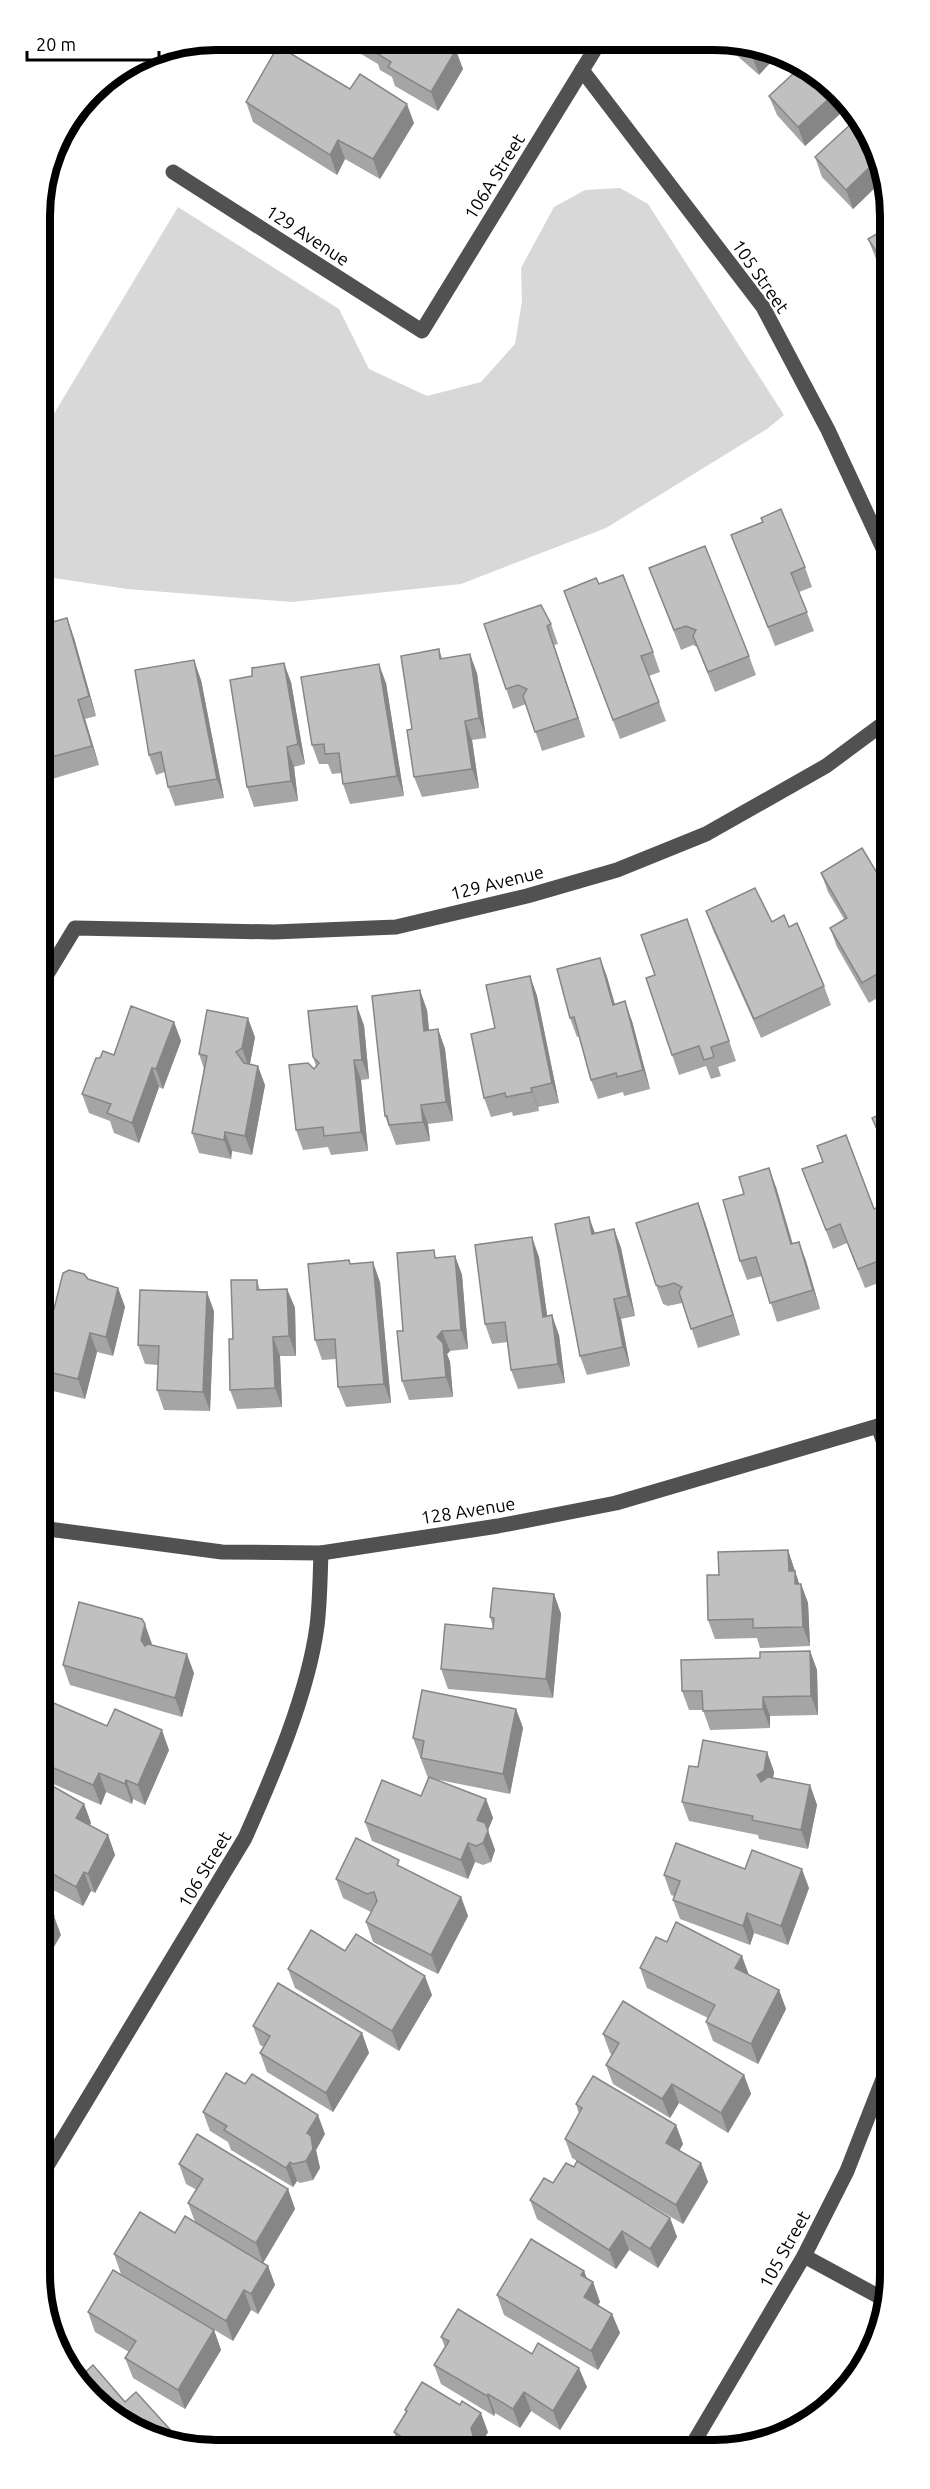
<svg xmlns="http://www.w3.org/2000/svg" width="930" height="2489" viewBox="0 0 930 2489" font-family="Ubuntu,sans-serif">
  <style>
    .green { fill: #d8d8d8 }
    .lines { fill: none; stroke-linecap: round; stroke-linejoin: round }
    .minor { stroke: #515151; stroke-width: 15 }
    .wall { fill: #a5a5a5 }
    .shaded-wall { fill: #868686 }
    .building { fill: #c0c0c0; stroke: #868686; stroke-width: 1.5 }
    .labels { text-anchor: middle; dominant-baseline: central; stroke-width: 4.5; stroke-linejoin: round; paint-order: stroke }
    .street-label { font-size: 18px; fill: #000; stroke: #fff }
    .rim { fill: none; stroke: #000; stroke-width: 8 }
  </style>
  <rect width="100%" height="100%" fill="#fff"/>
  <path class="green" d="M620,188L648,204L784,415L767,429L606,528L461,584L292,602L127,589L40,576V437L178,207L339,309L369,369L427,396L481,382L515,344L522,301L521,268L554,207L585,190Z"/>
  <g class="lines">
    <g class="minor">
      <path d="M582,70L763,307L828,430L888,559"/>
      <path d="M173,172L422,331L600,41"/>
      <path d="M41,984L75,928L274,932L396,927L527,896L617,870L706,834L826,766L888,720"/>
      <path d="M878,1426L889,1457"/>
      <path d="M41,1528L222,1552L321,1553L498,1526L616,1503L878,1426L889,1421"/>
      <path d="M42,2174L245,1838C273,1775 308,1694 317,1626C320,1602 320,1577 321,1553"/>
      <path d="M804,2256L887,2301"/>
      <path d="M691,2447L804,2256L847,2171L890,2061"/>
    </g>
  </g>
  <g class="wall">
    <path d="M352,40H440L463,69L438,111L395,86L392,77L380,70L378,64L356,51Z"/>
    <path d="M725,42H749L759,75L726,46Z"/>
    <path d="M803,71L839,91L848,102L840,110L841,113L805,146L777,115L769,96L804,73Z"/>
    <path d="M246,102L414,123L380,179L345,159L337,175L253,122Z"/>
    <path d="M854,125L867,128L888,181V187L882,181L853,209L822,177L815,157Z"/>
    <path d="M888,227V277L876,259L868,239Z"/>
    <path d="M731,535L805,567L812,587L799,592L814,631L775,646Z"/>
    <path d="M649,568L749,656L756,675L715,692L697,647L693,645L681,650Z"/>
    <path d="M599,584L653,652L660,672L649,676L666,721L620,739L571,610Z"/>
    <path d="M67,618L74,638L96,716L85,719L99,765L52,779L44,759L42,625Z"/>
    <path d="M484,624H551L558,644L554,645L585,737L542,751L526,704L513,709Z"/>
    <path d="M439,649L442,658L477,673L486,738L472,740L479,788L422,797L414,777L412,729Z"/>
    <path d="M201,680L224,798L175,806L168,787L165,772L156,775L149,755Z"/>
    <path d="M291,682L305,764L294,767L298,801L254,807L247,787Z"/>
    <path d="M386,683L404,796L350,804L343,784L342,773L332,774L328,764H319L312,745Z"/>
    <path d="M878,836L889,853V861L885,855Z"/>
    <path d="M821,873L889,893V991L869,1003L837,947L830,928L844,919L828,892Z"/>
    <path d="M706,911L789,927L824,986L831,1005L761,1038L713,930Z"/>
    <path d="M687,919L736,1061L718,1067L721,1076L711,1079L706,1066L679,1075L672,1055L655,975Z"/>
    <path d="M600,958L607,977L615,1004L632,1021L650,1089L624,1096L623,1092L598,1099L591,1080L579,1036L577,1037L570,1018Z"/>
    <path d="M530,976L537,996L559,1103L538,1107L539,1111L513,1116L512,1112L491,1117L484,1098L495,1028Z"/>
    <path d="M427,1010L429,1030L438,1029L445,1049L453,1121L428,1124L430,1141L396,1145L385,1116Z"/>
    <path d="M174,1022L181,1041L163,1089L159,1087L139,1143L114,1133L110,1121L89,1113L82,1094L100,1058L114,1055Z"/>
    <path d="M364,1025L369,1079L361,1080L368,1151L331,1155L328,1147L303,1150L296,1130L314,1069L316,1066L313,1057Z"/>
    <path d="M255,1037L250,1064L265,1085L252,1155L232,1151L231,1159L199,1153L192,1133L204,1069L199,1054Z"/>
    <path d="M889,1110V1158L879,1137L872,1118Z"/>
    <path d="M802,1169L874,1209L889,1226V1279L865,1288L847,1243L833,1249Z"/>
    <path d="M776,1187L793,1244L799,1242L806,1261L820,1309L777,1322L762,1276L747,1280L740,1261Z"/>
    <path d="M589,1217L595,1233L614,1229L621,1248L635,1316L621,1319L630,1366L587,1375L580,1356Z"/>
    <path d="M705,1222L740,1335L698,1348L683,1303H682L668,1306L663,1304L656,1285Z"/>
    <path d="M455,1256L462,1275L468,1349L450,1351L447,1354L450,1362L453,1397L409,1400L402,1381L403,1331L437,1258Z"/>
    <path d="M539,1257L547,1316L559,1335L565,1383L518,1389L511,1370L507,1342L492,1344L485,1324Z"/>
    <path d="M350,1264L380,1282L391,1403L346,1407L338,1387L336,1359L322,1360L315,1340Z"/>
    <path d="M88,1279L118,1288L125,1307L113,1356L97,1352L85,1399L41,1388V1326Z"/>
    <path d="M257,1280L260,1290L287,1289L295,1308L296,1356H280L282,1407L237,1409L230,1390L233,1339Z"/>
    <path d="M214,1311L210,1411L164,1410L157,1390L158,1365L145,1364L138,1345Z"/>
    <path d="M788,1550L799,1584H801L808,1603L810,1646L760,1648L757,1638L715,1639L708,1620L719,1575Z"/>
    <path d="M554,1594L561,1614L553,1698L448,1689L441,1669L493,1629V1627L490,1617Z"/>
    <path d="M152,1644V1645L194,1673L182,1717L70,1685L63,1665Z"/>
    <path d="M810,1651L817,1670L818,1715L770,1716V1728L710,1730L703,1710H689L682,1691L760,1658Z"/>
    <path d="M42,1698L107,1726L169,1750L145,1805L133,1799L132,1804L106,1792L101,1805L42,1779Z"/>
    <path d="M516,1709L523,1728L510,1794L434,1779L486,1799L493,1818L488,1830L495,1850L491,1862L483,1865L475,1862L468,1879L372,1841L365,1822L421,1796L428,1778L413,1738Z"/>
    <path d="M767,1752L774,1772L773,1778L810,1785L817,1805L808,1849L759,1839L758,1835L689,1821L682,1802L698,1767Z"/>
    <path d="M42,1780L84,1804L91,1823L90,1825L108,1835L115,1855L95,1893L91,1891L83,1906L42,1884Z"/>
    <path d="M402,1867L461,1897L468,1916L438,1974L373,1942L366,1922L371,1912L343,1898L336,1879Z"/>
    <path d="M745,1869L809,1888L788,1945L754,1933L750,1945L680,1919L673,1900L674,1896L671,1895L664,1875Z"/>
    <path d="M667,1942L749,1975L779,1990L786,2009L758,2064L713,2041L706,2022L708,2018L647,1988L640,1968Z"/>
    <path d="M345,1951L432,1995L399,2051L295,1988L288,1969Z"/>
    <path d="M253,2026L362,2033L369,2053L333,2112L267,2072L260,2053L264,2047L260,2045Z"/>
    <path d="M603,2034L744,2075L751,2094L728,2133L679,2103L670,2118L613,2084L606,2065L612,2055L610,2053Z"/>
    <path d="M576,2104L676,2125L683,2144L679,2151L701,2163L708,2182L683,2224L604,2178L670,2218L677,2237L658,2268L629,2250L616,2269L537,2219L530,2200L574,2167L577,2161L572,2158L565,2139L579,2114Z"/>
    <path d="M203,2112L325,2134L316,2150L320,2168L313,2180L300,2183L297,2181L293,2187L231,2150L228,2142L210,2131Z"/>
    <path d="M179,2164L288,2189L295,2209L263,2263L268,2266L275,2285L258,2314L251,2310L233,2341L121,2274L114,2254L175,2233L195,2222L188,2203L197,2190L186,2184Z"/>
    <path d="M584,2271L587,2279L593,2282L600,2302L598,2305L612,2314L620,2333L598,2370L504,2315L497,2295Z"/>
    <path d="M88,2312L214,2330L221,2350L185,2409L133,2378L125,2358L129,2352L95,2332Z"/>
    <path d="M441,2337L587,2387L560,2430L531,2411L520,2428L495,2413L494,2416L441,2384L434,2365L445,2347Z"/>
    <path d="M405,2410L488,2432L484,2439L497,2447H399L394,2432L406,2412Z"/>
  </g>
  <g class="shaded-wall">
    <path d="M759,48L776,57L759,75L752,56Z"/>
    <path d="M456,50L463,69L438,111L431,92Z"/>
    <path d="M835,88L839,91L848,102L840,110L841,113L805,146L798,127Z"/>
    <path d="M407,104L414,123L380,179L373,159Z"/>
    <path d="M338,140L345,159L337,175L330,155Z"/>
    <path d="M875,162L882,181L853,209L846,190Z"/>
    <path d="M67,618L74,638L96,716L89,696Z"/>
    <path d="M547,626L554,645L585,737L578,718Z"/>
    <path d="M470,654L477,673L486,738L479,718Z"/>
    <path d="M194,660L201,680L224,798L217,779Z"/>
    <path d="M284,663L291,682L305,764L298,744Z"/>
    <path d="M379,664L386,683L404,796L397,776Z"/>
    <path d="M78,700L85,719L99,765L92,746Z"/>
    <path d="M465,721L472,740L479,788L472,769Z"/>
    <path d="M287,747L294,767L298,801L291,781Z"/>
    <path d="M889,893V909L884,896Z"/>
    <path d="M600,958L607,977L620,1024L613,1005Z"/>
    <path d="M530,976L537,996L559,1103L552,1083Z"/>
    <path d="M420,990L427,1010L431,1050L424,1031Z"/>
    <path d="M625,1001L632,1021L650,1089L643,1070Z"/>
    <path d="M357,1006L364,1025L369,1079L362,1060Z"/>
    <path d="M248,1018L255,1037L249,1068L242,1048Z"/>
    <path d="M174,1022L181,1041L163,1089L156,1069Z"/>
    <path d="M438,1029L445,1049L453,1121L446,1102Z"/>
    <path d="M354,1060L361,1080L368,1151L361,1132Z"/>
    <path d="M258,1066L265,1085L252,1155L245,1136Z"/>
    <path d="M152,1068L159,1087L139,1143L132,1123Z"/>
    <path d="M531,1088L538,1107L539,1111L532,1092Z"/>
    <path d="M421,1105L428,1124L430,1141L423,1122Z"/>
    <path d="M225,1132L232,1151L231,1159L224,1140Z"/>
    <path d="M769,1168L776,1187L798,1264L791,1244Z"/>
    <path d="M698,1203L705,1222L740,1335L733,1315Z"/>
    <path d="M589,1217L596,1237L592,1234Z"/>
    <path d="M614,1229L621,1248L635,1316L628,1296Z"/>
    <path d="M532,1237L539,1257L550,1336L543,1317Z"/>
    <path d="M799,1242L806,1261L820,1309L813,1290Z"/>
    <path d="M455,1256L462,1275L468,1349L461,1330Z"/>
    <path d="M373,1262L380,1282L391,1403L384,1384Z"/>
    <path d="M118,1288L125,1307L113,1356L106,1337Z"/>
    <path d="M287,1289L295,1308L296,1356L289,1336Z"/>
    <path d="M207,1292L214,1311L210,1411L203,1392Z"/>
    <path d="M614,1299L621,1319L630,1366L623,1347Z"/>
    <path d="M552,1315L559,1335L565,1383L558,1364Z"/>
    <path d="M442,1331L450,1351L447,1354L450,1362L453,1397L446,1377L437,1337Z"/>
    <path d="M90,1333L97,1352L85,1399L78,1379Z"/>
    <path d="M273,1337L280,1356L282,1407L275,1388Z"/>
    <path d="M788,1550L801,1589V1584L808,1603L810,1646L803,1627L789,1571Z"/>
    <path d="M554,1594L561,1614L553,1698L546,1679Z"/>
    <path d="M145,1624L152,1644L148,1659L141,1640Z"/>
    <path d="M810,1651L817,1670L818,1715L811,1696Z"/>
    <path d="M187,1654L194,1673L182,1717L175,1698Z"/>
    <path d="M763,1697L770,1716V1728L763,1709Z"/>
    <path d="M516,1709L523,1728L510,1794L503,1774Z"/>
    <path d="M162,1730L169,1750L145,1805L138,1785Z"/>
    <path d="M767,1752L774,1772L771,1790L764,1795L757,1775Z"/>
    <path d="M99,1773L106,1792L101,1805L93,1785Z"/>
    <path d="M126,1780L133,1799L132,1804L125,1784Z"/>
    <path d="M810,1785L817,1805L808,1849L801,1830Z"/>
    <path d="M486,1799L493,1818L484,1839L477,1820Z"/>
    <path d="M84,1804L91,1823L83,1837L76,1818Z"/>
    <path d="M488,1831L495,1850L491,1862L483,1843Z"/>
    <path d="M108,1835L115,1855L95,1893L88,1874Z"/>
    <path d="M468,1843L475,1862L468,1879L461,1860Z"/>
    <path d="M802,1869L809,1888L788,1945L781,1926Z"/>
    <path d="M84,1872L91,1891L83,1906L76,1887Z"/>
    <path d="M461,1897L468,1916L438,1974L431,1955Z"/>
    <path d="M747,1913L754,1933L750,1945L743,1926Z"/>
    <path d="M54,1916L61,1935L42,1967V1936Z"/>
    <path d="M742,1956L749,1975L735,1968Z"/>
    <path d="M425,1976L432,1995L399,2051L392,2031Z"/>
    <path d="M779,1990L786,2009L758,2064L751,2044Z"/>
    <path d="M362,2033L369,2053L333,2112L326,2093Z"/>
    <path d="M744,2075L751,2094L728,2133L721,2113Z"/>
    <path d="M672,2084L679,2103L670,2118L662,2099Z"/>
    <path d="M318,2115L325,2134L316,2150L320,2168L313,2180L306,2161L307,2133Z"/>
    <path d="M676,2125L683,2144L673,2162L666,2143Z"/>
    <path d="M290,2162L297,2181L293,2187L286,2168Z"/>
    <path d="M701,2163L708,2182L683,2224L676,2205Z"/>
    <path d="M288,2189L295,2209L263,2263L256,2243Z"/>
    <path d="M670,2218L677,2237L658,2268L650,2249Z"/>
    <path d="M622,2231L629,2250L616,2269L609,2250Z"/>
    <path d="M268,2266L275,2285L258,2314L251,2294Z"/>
    <path d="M584,2271L590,2287L593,2282L600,2302L591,2316L584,2297L581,2275Z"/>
    <path d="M244,2290L251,2310L233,2341L226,2321Z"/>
    <path d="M612,2314L620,2333L598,2370L591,2351Z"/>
    <path d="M214,2330L221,2350L185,2409L178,2390Z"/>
    <path d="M579,2368L587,2387L560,2430L553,2411Z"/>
    <path d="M524,2392L531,2411L520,2428L513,2409Z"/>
    <path d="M488,2394L495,2413L494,2416L487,2396Z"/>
    <path d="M481,2413L488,2432L479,2447L473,2436L471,2428Z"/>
  </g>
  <g class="building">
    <path d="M364,40H440L456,50L431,92L388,67L391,62L373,51L376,47Z"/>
    <path d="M737,42H749L759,48L752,56Z"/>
    <path d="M278,46L350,89L360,74L407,104L373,159L338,140L330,155L246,102Z"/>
    <path d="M795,72L806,73L835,88L831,91L834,94L798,127L769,96Z"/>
    <path d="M861,119L867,128L884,171L875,162L846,190L815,157L852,123L854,125Z"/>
    <path d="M888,227V269L868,239Z"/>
    <path d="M781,509L805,567L791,573L807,612L768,627L731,535L763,522L761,518Z"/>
    <path d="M705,546L749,656L708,672L693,636L696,630L686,626L674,630L649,568Z"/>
    <path d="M623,575L653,652L641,656L659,702L613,720L564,591L596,578L599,584Z"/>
    <path d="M541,605L551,624L547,626L578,718L535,732L523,696L527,689L518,685L506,689L484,624Z"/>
    <path d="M67,618L89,696L78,700L92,746L44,759L40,745V621L42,625Z"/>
    <path d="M439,649L440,659L470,654L479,718L465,721L472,769L414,777L407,730L412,729L401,656Z"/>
    <path d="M194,660L217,779L168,787L161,752L149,755L135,670Z"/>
    <path d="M284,663L298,744L287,747L291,781L247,787L230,680L252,676V668Z"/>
    <path d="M379,664L397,776L343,784L339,753L325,754L324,744L312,745L301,677Z"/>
    <path d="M888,830L889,853L878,836Z"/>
    <path d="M862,848L889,893L884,896L889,904V979L887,980L882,971L862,983L830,928L847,918L821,873Z"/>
    <path d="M755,888L772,922L784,915L789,927L797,923L824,986L754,1019L706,911Z"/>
    <path d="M687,919L729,1041L711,1047L714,1057L704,1060L699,1046L672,1055L646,978L655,975L641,935Z"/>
    <path d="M600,958L613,1005L625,1001L643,1070L617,1077L616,1073L591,1080L574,1017L570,1018L557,969Z"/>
    <path d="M530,976L552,1083L531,1088L532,1092L506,1097L505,1093L484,1098L471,1034L495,1028L486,985Z"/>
    <path d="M420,990L424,1031L438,1029L446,1102L421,1105L423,1122L389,1125L387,1116H385L372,996Z"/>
    <path d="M131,1006L174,1022L156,1069L152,1068L132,1123L107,1113L111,1104L82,1094L96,1058H100L103,1051L114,1055Z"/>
    <path d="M357,1006L362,1060H354L361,1132L324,1136L323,1127L296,1130L289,1065L308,1063L314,1069L319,1063L313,1057L308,1011Z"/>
    <path d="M207,1010L248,1018L242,1048L236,1052L244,1063L258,1066L245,1136L225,1132L224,1140L192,1133L207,1056L199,1054Z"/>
    <path d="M889,1110V1155L872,1118Z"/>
    <path d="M846,1135L874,1209L881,1206L889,1226V1257L858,1269L840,1224L826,1230L802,1169L823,1162L817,1146Z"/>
    <path d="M769,1168L791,1244L799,1242L813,1290L770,1303L756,1257L740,1261L723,1200L744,1194L739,1177Z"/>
    <path d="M698,1203L733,1315L691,1329L679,1292L682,1287L674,1283L661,1287L656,1285L636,1223Z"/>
    <path d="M589,1217L592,1234L614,1229L628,1296L614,1299L623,1347L580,1356L555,1224Z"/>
    <path d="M532,1237L543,1317L552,1315L558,1364L511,1370L505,1322L485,1324L475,1245Z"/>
    <path d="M434,1250L435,1258L455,1256L461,1330L442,1331L437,1337L443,1343L446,1377L402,1381L397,1331H403L397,1253Z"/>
    <path d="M349,1260L350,1264L373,1262L384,1384L338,1387L335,1339L315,1340L308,1264Z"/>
    <path d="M69,1270L84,1274L88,1279L118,1288L106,1337L90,1333L78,1379L41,1370V1326L43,1318L47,1320L50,1308L54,1309L63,1273Z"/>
    <path d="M231,1280H257V1290L287,1289L289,1336L273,1337L275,1388L230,1390L229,1339H233Z"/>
    <path d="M140,1290L207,1292L203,1392L157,1390L159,1346L138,1345Z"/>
    <path d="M788,1550L789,1571H795V1584H801L803,1627L753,1628V1619L708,1620L707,1575H719L718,1552Z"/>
    <path d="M493,1588L554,1594L546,1679L441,1669L445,1624L493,1629L494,1618L490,1617Z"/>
    <path d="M79,1602L142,1619L145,1624L141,1640L145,1646L148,1644L187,1654L175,1698L63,1665Z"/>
    <path d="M810,1651L811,1696L763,1697V1709L703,1711L702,1691H682L681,1660L760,1658V1652Z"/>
    <path d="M422,1690L516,1709L503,1774L421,1758L424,1741L413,1738Z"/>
    <path d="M42,1698L107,1726L115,1709L162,1730L138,1785L126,1780L125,1784L99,1773L93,1785L42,1763Z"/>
    <path d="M703,1740L767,1752L764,1771L757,1775L761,1782L768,1777L810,1785L801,1830L752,1820L753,1816L682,1802L689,1766L698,1767Z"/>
    <path d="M429,1777L486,1799L477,1820L485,1823L488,1831L483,1843L476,1846L468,1843L461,1860L365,1822L382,1780L421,1796Z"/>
    <path d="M42,1780L84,1804L76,1818L108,1835L88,1874L84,1872L76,1887L42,1868Z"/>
    <path d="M356,1838L399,1860L397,1865L461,1897L431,1955L366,1922L377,1901L374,1892L367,1894L336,1879Z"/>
    <path d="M676,1843L745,1869L752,1850L802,1869L781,1926L747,1913L743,1926L673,1900L680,1881L664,1875Z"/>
    <path d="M42,1908L54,1916L42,1936Z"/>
    <path d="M676,1922L742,1956L735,1968L779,1990L751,2044L706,2022L715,2005L640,1968L656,1937L667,1942Z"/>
    <path d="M311,1930L345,1951L356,1934L425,1976L392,2031L288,1969Z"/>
    <path d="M278,1983L362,2033L326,2093L260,2053L270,2036L253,2026Z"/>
    <path d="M623,2001L744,2075L721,2113L672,2084L662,2099L606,2065L619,2043L603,2034Z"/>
    <path d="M226,2073L245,2084L252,2074L318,2115L307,2133L311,2136L313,2149L306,2161L293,2164L290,2162L286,2168L224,2130L227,2126L203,2112Z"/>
    <path d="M593,2076L676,2125L666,2143L701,2163L676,2205L565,2139L582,2108L576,2104Z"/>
    <path d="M197,2134L288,2189L256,2243L188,2203L203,2179L179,2164Z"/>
    <path d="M577,2161L670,2218L650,2249L622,2231L609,2250L530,2200L544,2178L553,2183L566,2163L574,2167Z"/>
    <path d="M140,2212L175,2233L185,2216L268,2266L251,2294L244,2290L226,2321L114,2254Z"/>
    <path d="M531,2239L584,2271L581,2275L593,2282L584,2297L612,2314L591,2351L497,2295Z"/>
    <path d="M113,2270L214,2330L178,2390L125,2358L136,2341L88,2312Z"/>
    <path d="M458,2309L532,2354L538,2343L579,2368L553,2411L524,2392L513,2409L488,2394L487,2396L434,2365L449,2341L441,2337Z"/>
    <path d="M93,2365L125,2402L136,2392L185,2446L182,2447L137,2432L91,2398L77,2380Z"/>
    <path d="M422,2382L460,2405L462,2401L481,2413L471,2428L473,2436L478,2435L497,2447H418L394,2432L407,2411L405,2410Z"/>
  </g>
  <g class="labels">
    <g class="street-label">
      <text transform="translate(494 176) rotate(-58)">106A Street</text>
      <text transform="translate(308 235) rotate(33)">129 Avenue</text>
      <text transform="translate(761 276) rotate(55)">105 Street</text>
      <text transform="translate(497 882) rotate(-14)">129 Avenue</text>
      <text transform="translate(468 1510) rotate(-9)">128 Avenue</text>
      <text transform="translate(204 1869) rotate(-59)">106 Street</text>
      <text transform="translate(784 2249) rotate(-61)">105 Street</text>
    </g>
  </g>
  <path d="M0 0H930V2489H0ZM216 50H714A166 166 0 0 1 880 216V2274A166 166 0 0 1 714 2440H216A166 166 0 0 1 50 2274V216A166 166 0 0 1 216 50Z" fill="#fff" fill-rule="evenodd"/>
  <path class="rim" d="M216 50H714A166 166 0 0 1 880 216V2274A166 166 0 0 1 714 2440H216A166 166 0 0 1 50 2274V216A166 166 0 0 1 216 50Z"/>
  <path d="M27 51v9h132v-9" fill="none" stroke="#000000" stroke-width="3"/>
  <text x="36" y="51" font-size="18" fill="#000000" stroke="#ffffff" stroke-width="4.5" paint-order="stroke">20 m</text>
</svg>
